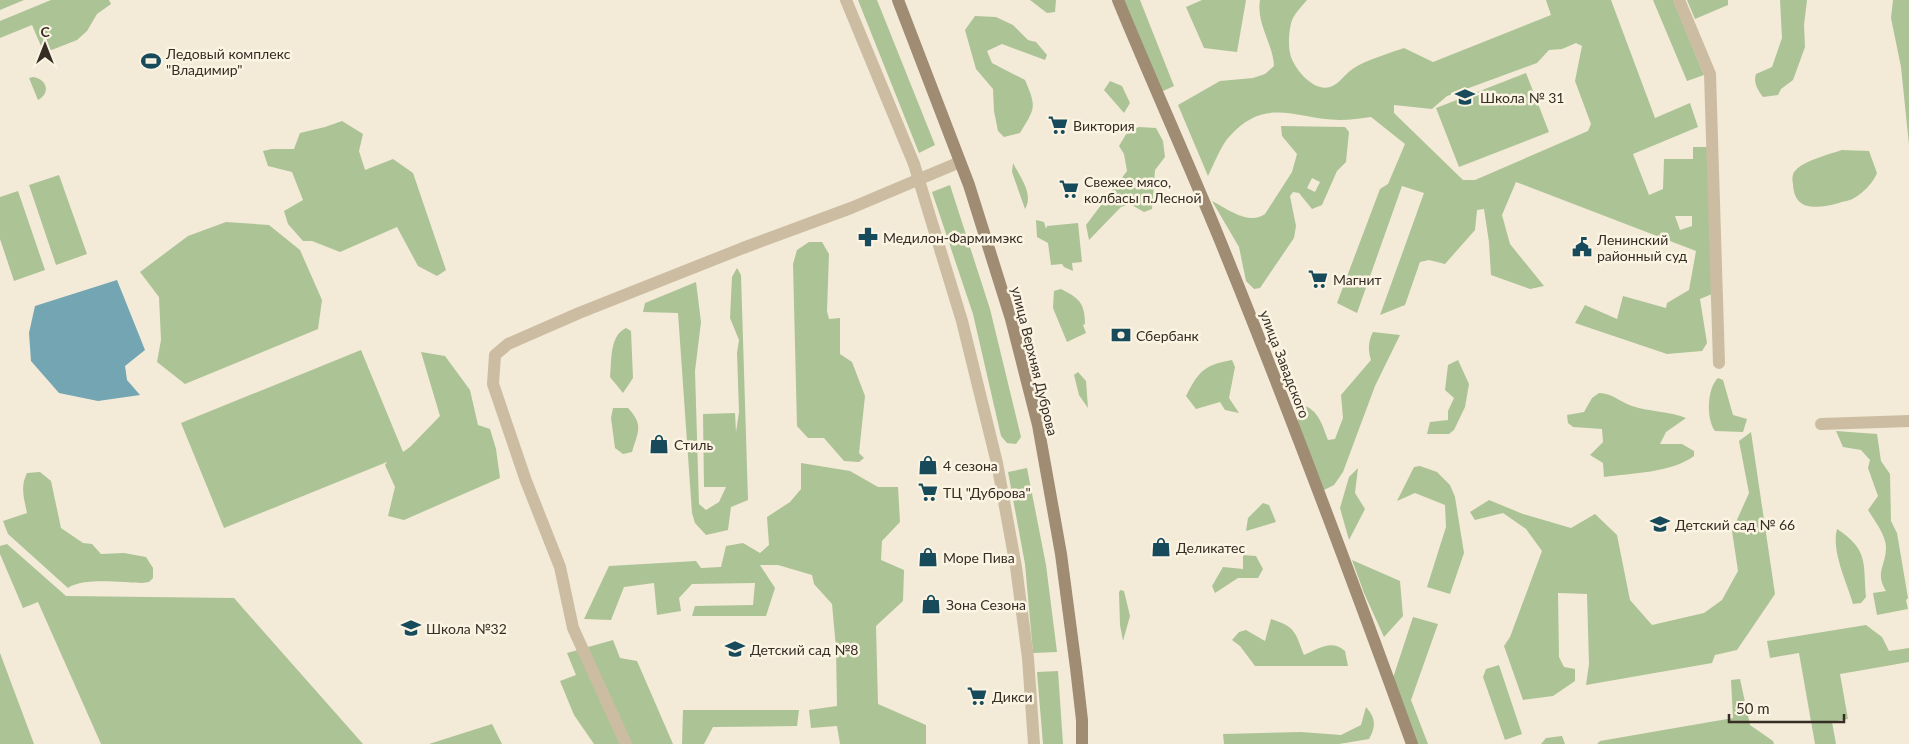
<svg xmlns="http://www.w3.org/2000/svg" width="1909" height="744" viewBox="0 0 1909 744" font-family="Lato,sans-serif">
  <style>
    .green { fill: #acc396; fill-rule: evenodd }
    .water { fill: #73a5b2 }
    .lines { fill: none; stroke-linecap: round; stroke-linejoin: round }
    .street { stroke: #ccbda2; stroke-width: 12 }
    .secondary { stroke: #a08b73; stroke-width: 12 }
    .labels { text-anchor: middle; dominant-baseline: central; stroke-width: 5; stroke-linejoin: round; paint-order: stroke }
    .poi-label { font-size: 14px; fill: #362d25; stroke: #fbf4e3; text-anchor: start }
    .street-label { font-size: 14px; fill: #362d25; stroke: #fbf4e3 }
  </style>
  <rect width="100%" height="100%" fill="#f3ebd7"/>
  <g class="green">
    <path d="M0,0H24L0,10Z"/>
    <path d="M51,0H109L111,4L97,14L87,31L77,40L44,53L32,25L0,38V21Z"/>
    <path d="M858,0H877L935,145L919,153Z"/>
    <path d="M1030,0H1056L1055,12L1047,13Z"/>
    <path d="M1123,0H1140L1174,86L1161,92Z"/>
    <path d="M1202,0H1246L1237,52L1204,48L1186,7Z"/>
    <path d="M1260,0H1307C1302,6 1296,12 1293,18C1289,26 1288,44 1290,53C1293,68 1313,92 1330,87C1340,84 1345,73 1354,68C1366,60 1390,53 1404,48L1433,62L1551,15L1546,0H1611L1655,118L1690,103L1698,127L1633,154L1649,195L1663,189L1664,159H1693V147H1707L1712,294L1700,299L1707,343L1702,351L1667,354L1575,323L1585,305L1617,319L1623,296L1666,308L1667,303L1689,290L1696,251L1516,182L1502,215L1510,244L1544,286L1530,289L1491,275L1489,242L1484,209L1477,210L1475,230L1445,264L1429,260L1420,262L1405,305L1380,315L1424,193L1402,186L1357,313L1337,303L1380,189L1388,184L1405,144L1371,117C1361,118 1350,120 1340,120C1294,119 1265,95 1228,138C1220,148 1214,164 1208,176L1178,105L1220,81L1253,78L1265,74L1274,66C1273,43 1256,24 1260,0ZM1576,43L1582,46L1575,81L1591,124L1588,131L1475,180H1463L1394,113V105L1432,109L1447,96L1537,63L1549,50L1562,49ZM1675,216H1692V226L1680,230Z"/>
    <path d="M1653,0H1673L1704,75L1687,81Z"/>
    <path d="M1687,0H1728V5L1695,19Z"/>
    <path d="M1780,0H1807L1804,25L1805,47L1793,80L1781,89L1778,95L1763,97C1758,90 1753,83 1756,74L1772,67L1782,38Z"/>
    <path d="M1893,0H1909V145L1901,67L1891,18Z"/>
    <path d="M975,16L996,17L1013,25L1028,40L1036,42L1047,55L1045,60L1002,44L987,51L992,63L1025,80C1037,108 1035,108 1020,133L1004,137L998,131L994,111L993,89L976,69L965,30Z"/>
    <path d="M1526,73L1549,132L1459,167L1436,108Z"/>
    <path d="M33,77C47,79 51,93 38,100L29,78Z"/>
    <path d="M1110,81L1122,86L1130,103L1124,113L1104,90Z"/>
    <path d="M342,121L363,134L359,151L365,170L393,159L413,173L446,270L437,276L418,266L397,227L340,252L312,241H303L288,224L284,211L303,200L292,172L268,166L263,151L272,149H294L300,133L325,127Z"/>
    <path d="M1281,126L1345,127L1349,132L1346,162L1337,171L1322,205L1312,209L1299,193L1293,192L1290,196L1296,226L1294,238L1260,288L1254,289L1246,281L1239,247L1212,201C1226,208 1249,226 1265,214L1292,172L1297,154L1282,136ZM1312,178L1320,182L1315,192L1307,188Z"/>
    <path d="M1139,127L1156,128L1163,141L1165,157L1155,170L1152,209L1144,212L1130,204L1121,207L1089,240L1086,225L1127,171L1124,154L1119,146L1128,131Z"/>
    <path d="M1842,150L1869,151L1877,173C1873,183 1863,193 1854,198C1850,201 1844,201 1839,203C1819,208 1794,213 1793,184C1792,179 1792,173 1796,170C1803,161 1830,154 1842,150Z"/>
    <path d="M1013,163C1020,177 1034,194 1025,209L1012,172Z"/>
    <path d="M59,175L87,254L56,265L29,185Z"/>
    <path d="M950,185L990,309L1021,437L1016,444L1007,443L1001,436L973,314L932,192Z"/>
    <path d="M18,191L45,270L14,281L0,239V197Z"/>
    <path d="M1036,220L1044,222L1046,229L1047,226L1078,223L1082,262L1072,263L1073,271L1064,267L1062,264L1051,265L1048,243L1037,237Z"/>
    <path d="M226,222L269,225L300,250L322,300L318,329L185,384L157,362L161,340L159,297L140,272L188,236Z"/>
    <path d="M809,242H822L829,254L827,311L829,319L840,318V354L852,362L865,396L859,453L864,458L859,462L844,461L824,438H808L797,426L793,264L797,250Z"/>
    <path d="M737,268L741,275L748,500L731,507L728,530L706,535L695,523L692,513L678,313L643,312L645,303L696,282L701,322L695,371L699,504L706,510L719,502L726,487H704L703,414L735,413L736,432L739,412L737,353L739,340L730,318L732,277Z"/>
    <path d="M1061,289C1079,298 1085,303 1085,324L1083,325L1086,333L1067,342L1053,308L1054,291Z"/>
    <path d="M626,328L631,331L633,378L623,393L610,377C612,361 609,336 626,328Z"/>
    <path d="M1373,332L1400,335L1375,386L1343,472L1334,485L1322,491L1296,426L1301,409L1305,406C1319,411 1323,427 1328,440L1335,439L1343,418L1341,395L1371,360C1368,351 1368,341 1373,332Z"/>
    <path d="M361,350L403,452L410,447L440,416L421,352L445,356L470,390L478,425L490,429L496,449L500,478L404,520L388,516L395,487L385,465L387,462L224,528L181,423Z"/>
    <path d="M1232,360L1235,367L1229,398L1239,413L1225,410L1220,402L1196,409L1186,396C1199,371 1204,365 1232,360Z"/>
    <path d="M1458,360L1469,384L1465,407L1454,430L1449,434H1427L1430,422L1448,420V411L1454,398L1445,390L1448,365Z"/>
    <path d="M1078,372L1086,381L1088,408L1079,395L1074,375Z"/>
    <path d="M1718,378L1723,380L1733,415L1747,419L1743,432L1715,431C1706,419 1707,388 1718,378Z"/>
    <path d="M1599,393C1612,393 1620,402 1632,406C1650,412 1669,411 1686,418L1666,432L1660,444H1682L1694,451V456C1671,473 1632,473 1604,477L1603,463L1590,455L1603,442L1602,429L1573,427L1568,423L1567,415L1584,412L1592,398Z"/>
    <path d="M613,408H628C644,425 638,432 632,452L623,454L615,448L611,418Z"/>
    <path d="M1836,431L1877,434L1881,461L1890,474L1891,521L1897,533L1908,598L1906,600L1908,609L1877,615L1873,593L1886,591C1875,573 1885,567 1886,549C1887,537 1875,521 1868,510L1878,496L1868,468L1870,460L1861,450L1843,447Z"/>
    <path d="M1751,432L1775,594L1737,650L1715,655L1712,663L1586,685L1589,664L1587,594L1558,593L1559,657L1564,667L1575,669V681L1553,696L1523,700L1504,646L1510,637L1542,551L1526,529L1503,513L1475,520L1470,512L1489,500L1523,514L1571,528L1595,514L1617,535L1630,600L1652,625L1704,613L1722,600L1738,571L1732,531L1749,493L1739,441Z"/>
    <path d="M801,463L850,471L878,487H898L900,522L882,541L881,560L904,570L903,601L876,626L878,704L926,725V744H840L837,726L811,728L809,710L837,706L836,648L832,604L814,584L812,575L778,565H760L775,588L766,616H692L695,606L753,605L755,583L692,584L679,598L681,611L657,615L654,583L624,587L611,620L584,619L609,566L696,561L701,568L721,567L726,546L743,543L760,553L769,545L767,517L790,502L801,489Z"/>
    <path d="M1420,466L1437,472L1450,485L1455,497L1464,553L1450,594L1427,587L1446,527L1445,505L1415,493L1397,501L1414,467Z"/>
    <path d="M1027,468L1046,565L1057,652L1033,653L1025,564L1008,472Z"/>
    <path d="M1358,468L1355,493L1365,509L1349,540L1340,508L1349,477Z"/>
    <path d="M40,472L51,481L61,528L83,543L92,544L101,554L124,553L146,557L153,568V578L149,582L142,583C123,583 84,577 68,588L8,534L3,521L27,513C24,498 20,487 27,473Z"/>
    <path d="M1263,503L1269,505L1276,522L1246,531L1248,518Z"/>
    <path d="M1837,529C1869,550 1863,563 1866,597L1861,603L1853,604C1847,583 1831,551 1837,529Z"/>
    <path d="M7,544L66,596L234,598L363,744H101L38,602L23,608L0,554V546Z"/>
    <path d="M1243,555L1256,556L1263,569L1258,578H1238L1215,593L1212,586L1223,567L1243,569Z"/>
    <path d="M1352,560L1400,581L1403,616L1384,637L1364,593Z"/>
    <path d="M1120,590L1124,591L1130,616L1123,641L1120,625L1119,593Z"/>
    <path d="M1413,617L1438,624L1411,700L1428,744H1417L1393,678Z"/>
    <path d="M1271,619C1296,627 1295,632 1304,655C1319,649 1331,639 1345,651L1348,666H1255L1240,646L1232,640L1239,632L1246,630L1265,641Z"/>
    <path d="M1866,625L1882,637L1889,651L1909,648V662L1840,674L1848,719L1832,722L1836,744H1815L1799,653L1770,658L1767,641Z"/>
    <path d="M613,640L620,658L637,661L673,744H594L574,715L560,681L576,675L567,653Z"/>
    <path d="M0,653L34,744H0Z"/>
    <path d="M1499,665L1522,734L1505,740L1483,677L1486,669Z"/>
    <path d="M1058,671L1063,744H1043L1037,672Z"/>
    <path d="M1740,679L1750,725L1773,741L1774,744H1597L1600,741L1733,718L1731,680Z"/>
    <path d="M1366,707C1376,718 1376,727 1369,739L1339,744H1224L1223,734L1301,732L1341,735L1361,725Z"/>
    <path d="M683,710H799L797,726L713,727L704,744H682Z"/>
    <path d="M492,724L502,744H429Z"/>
    <path d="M1562,736L1565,744H1541L1546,738Z"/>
  </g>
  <path class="water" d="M117,280L145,350L125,366L127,380L140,395L98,401L59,393L31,361L29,333L35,306Z"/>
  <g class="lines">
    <g class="street">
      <path d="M846,0L914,164L962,321L997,463L1016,567L1028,658L1034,744"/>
      <path d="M1679,0L1710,74L1719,363"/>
      <path d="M1821,424L1909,421"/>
      <path d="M626,744L573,628L560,567L526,481L493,384L495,355L508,344L579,313L743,248L851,208L960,162"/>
    </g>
    <g class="secondary">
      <path d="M898,0L969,185L1011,319L1038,425L1061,554L1076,668L1082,720V744"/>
      <path d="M1118,0C1150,78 1185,155 1217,233C1286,402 1350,573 1412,744"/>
    </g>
  </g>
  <defs>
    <symbol id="stadium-bare" viewBox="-9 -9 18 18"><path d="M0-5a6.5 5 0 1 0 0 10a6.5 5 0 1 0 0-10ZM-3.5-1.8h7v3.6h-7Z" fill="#174a5b" stroke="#fbf4e3" stroke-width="2.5" paint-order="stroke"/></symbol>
    <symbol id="school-bare" viewBox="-9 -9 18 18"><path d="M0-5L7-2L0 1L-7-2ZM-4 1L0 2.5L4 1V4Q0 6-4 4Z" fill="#174a5b" stroke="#fbf4e3" stroke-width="2.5" paint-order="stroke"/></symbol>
    <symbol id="supermarket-bare" viewBox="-9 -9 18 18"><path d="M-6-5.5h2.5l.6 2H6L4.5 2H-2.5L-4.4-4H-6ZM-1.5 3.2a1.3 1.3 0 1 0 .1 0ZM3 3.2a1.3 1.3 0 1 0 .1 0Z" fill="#174a5b" stroke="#fbf4e3" stroke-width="2.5" paint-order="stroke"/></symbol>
    <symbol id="pharmacy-bare" viewBox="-9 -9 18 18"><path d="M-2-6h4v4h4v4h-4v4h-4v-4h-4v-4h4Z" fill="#174a5b" stroke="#fbf4e3" stroke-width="2.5" paint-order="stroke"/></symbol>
    <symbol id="civic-bare" viewBox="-9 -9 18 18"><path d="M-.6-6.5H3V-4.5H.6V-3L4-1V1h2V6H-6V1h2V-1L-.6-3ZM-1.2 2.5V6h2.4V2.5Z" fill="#174a5b" stroke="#fbf4e3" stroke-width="2.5" paint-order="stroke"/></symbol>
    <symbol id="bank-bare" viewBox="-9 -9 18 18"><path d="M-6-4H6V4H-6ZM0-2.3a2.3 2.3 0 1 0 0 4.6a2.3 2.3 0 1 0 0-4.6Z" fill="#174a5b" stroke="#fbf4e3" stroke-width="2.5" paint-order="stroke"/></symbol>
    <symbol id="shop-bare" viewBox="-9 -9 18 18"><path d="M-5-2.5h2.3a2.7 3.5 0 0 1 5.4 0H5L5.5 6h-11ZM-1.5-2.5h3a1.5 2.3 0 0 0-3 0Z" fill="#174a5b" stroke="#fbf4e3" stroke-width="2.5" paint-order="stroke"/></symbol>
  </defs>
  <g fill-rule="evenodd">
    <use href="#stadium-bare" x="137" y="47" width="28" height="28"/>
    <use href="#school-bare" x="1451" y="83" width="28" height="28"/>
    <use href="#supermarket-bare" x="1044" y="111" width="28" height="28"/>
    <use href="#supermarket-bare" x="1055" y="175" width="28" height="28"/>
    <use href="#pharmacy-bare" x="854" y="223" width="28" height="28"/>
    <use href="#civic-bare" x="1568" y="233" width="28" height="28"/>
    <use href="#supermarket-bare" x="1304" y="265" width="28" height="28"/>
    <use href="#bank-bare" x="1107" y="321" width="28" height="28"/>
    <use href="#shop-bare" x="645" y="430" width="28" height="28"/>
    <use href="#shop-bare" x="914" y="451" width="28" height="28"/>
    <use href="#supermarket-bare" x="914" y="478" width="28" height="28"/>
    <use href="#school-bare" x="1646" y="510" width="28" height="28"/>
    <use href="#shop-bare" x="1147" y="533" width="28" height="28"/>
    <use href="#shop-bare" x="914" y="543" width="28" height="28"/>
    <use href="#shop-bare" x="917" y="590" width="28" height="28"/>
    <use href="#school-bare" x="397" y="614" width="28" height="28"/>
    <use href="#school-bare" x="721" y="635" width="28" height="28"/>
    <use href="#supermarket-bare" x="963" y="682" width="28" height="28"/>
  </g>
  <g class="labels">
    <g class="poi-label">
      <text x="166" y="53">Ледовый комплекс<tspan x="166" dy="16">"Владимир"</tspan></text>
      <text x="1480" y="97">Школа № 31</text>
      <text x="1073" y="125">Виктория</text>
      <text x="1084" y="181">Свежее мясо,<tspan x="1084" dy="16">колбасы п.Лесной</tspan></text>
      <text x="883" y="237">Медилон-Фармимэкс</text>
      <text x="1597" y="239">Ленинский<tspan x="1597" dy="16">районный суд</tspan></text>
      <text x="1333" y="279">Магнит</text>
      <text x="1136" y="335">Сбербанк</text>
      <text x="674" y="444">Стиль</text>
      <text x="943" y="465">4 сезона</text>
      <text x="943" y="492">ТЦ "Дуброва"</text>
      <text x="1675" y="524">Детский сад № 66</text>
      <text x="1176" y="547">Деликатес</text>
      <text x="943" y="557">Море Пива</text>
      <text x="946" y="604">Зона Сезона</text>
      <text x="426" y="628">Школа №32</text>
      <text x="750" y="649">Детский сад №8</text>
      <text x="992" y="696">Дикси</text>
    </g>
    <g class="street-label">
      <text transform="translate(1035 361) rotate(76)">улица Верхняя Дуброва</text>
      <text transform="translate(1285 364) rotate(69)">улица Завадского</text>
    </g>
  </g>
  <g transform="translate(45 45)" stroke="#fbf4e3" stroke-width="4" paint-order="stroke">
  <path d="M0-4L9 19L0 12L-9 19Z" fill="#362d25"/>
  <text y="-8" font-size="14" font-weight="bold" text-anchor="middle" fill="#362d25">С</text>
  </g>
  <path d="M1729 714v8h115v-8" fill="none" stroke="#362d25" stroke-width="2.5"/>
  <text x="1736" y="714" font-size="15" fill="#362d25" stroke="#fbf4e3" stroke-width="4" paint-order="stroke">50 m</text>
</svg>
